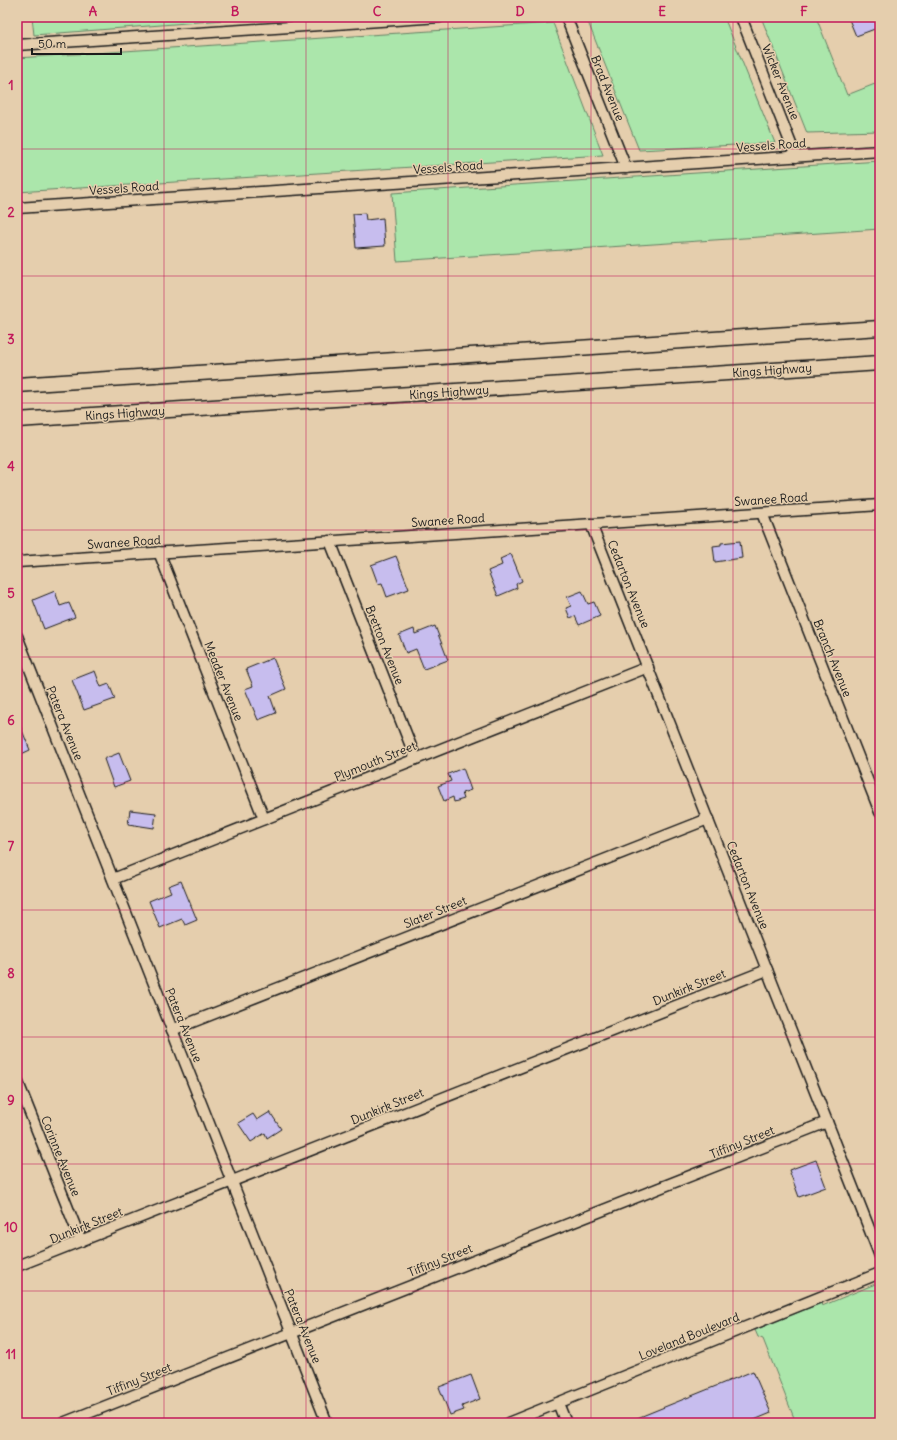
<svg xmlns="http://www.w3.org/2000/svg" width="897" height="1440" viewBox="0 0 897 1440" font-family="Delius,sans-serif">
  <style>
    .green { fill: #abe6ab; stroke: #648164 }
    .building { fill: #c7bdee; stroke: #1c1c1c }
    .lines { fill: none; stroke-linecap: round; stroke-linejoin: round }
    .minor-casing { stroke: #1c1c1c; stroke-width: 13 }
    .secondary-casing { stroke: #1c1c1c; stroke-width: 17 }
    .minor { stroke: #e5cead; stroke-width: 10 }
    .secondary { stroke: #e5cead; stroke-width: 14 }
    .grid { fill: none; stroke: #c2185b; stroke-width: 1; stroke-opacity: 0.55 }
    .labels { text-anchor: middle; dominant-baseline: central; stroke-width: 3; stroke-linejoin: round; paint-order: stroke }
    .street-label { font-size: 12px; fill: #1c1c1c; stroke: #e5cead }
    .neatline { fill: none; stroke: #c2185b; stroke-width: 1.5 }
    .grid-label { font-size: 13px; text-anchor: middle; font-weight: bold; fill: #c2185b }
  </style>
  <rect width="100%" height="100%" fill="#e5cead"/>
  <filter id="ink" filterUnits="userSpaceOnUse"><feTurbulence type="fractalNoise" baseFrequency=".025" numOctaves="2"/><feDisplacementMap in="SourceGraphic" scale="8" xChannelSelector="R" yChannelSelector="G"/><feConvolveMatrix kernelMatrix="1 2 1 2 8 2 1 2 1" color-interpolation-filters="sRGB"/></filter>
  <g filter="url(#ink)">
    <g class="green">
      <path d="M32,17H250V18L34,35Z"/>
      <path d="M586,17H724L775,143L639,150Z"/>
      <path d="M761,17H816L847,95L880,82V131L807,133Z"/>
      <path d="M553,23L603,155L17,192V58Z"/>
      <path d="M880,161V229L397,261L392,193Z"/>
      <path d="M880,1282V1423H796L763,1339L758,1337L755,1330L821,1303L822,1306Z"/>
    </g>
    <g class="building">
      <path d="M848,17H880V27L856,36Z"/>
      <path d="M365,213L366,220L383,218L385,246L356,248L353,214Z"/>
      <path d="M740,541L742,558L715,562L713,546L721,545V543Z"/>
      <path d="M511,554L522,581L516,584L517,588L498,596L488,571L502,565L500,559Z"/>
      <path d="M396,556L409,589L387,597L382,583L378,584L371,565Z"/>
      <path d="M55,591L60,606L69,603L75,617L44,629L33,600Z"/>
      <path d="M582,591L588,604L594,602L600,616L579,625L575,616L570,618L566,608L571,606L567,597Z"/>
      <path d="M435,626L448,660L424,669L416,649L406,653L399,635L414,629L415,634Z"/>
      <path d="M273,658L286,689L270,696L276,713L258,720L245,689L253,686L246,669Z"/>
      <path d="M95,671L101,687L109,684L115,699L84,710L72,680Z"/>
      <path d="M17,718L30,750L17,756Z"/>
      <path d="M119,753L130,781L114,787L104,759Z"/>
      <path d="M463,768L471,790L462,793L464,799L454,802L453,797L444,801L438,786L451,781L448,774Z"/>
      <path d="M130,810L156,813L154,828L128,824Z"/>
      <path d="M181,881L197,920L185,925L182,919L160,928L149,901L171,892L168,886Z"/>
      <path d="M270,1112L281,1129L267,1138L265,1133L251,1142L238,1123L253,1114L257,1120Z"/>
      <path d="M816,1160L826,1187L799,1197L789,1170Z"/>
      <path d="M753,1371L771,1413L747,1423H625Z"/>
      <path d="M471,1375L480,1399L462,1406L464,1410L450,1415L439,1387Z"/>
    </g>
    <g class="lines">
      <defs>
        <g id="minor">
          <path d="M566,17L626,168"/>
          <path d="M741,17L796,157"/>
          <path d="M17,45L440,17"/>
          <path d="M17,208L880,151"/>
          <path d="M762,513L880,812"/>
          <path d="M591,524L880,1256"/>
          <path d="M330,541L416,759"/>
          <path d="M159,552L264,819"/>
          <path d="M17,562L880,505"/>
          <path d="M17,636L327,1423"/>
          <path d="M113,879L648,667"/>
          <path d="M172,1030L708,819"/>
          <path d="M17,1080L81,1241"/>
          <path d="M17,1266L767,970"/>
          <path d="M558,1403L566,1423"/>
          <path d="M63,1423L827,1122"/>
          <path d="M508,1423L880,1273"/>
        </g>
        <g id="secondary">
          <path d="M17,385L880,328"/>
          <path d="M17,420L880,363"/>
        </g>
      </defs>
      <use href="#minor" class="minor-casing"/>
      <use href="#secondary" class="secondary-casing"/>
      <use href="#minor" class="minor"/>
      <use href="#secondary" class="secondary"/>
    </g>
  </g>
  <path class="grid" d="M164,17V1423M306,17V1423M448,17V1423M591,17V1423M733,17V1423M17,149H880M17,276H880M17,403H880M17,530H880M17,657H880M17,783H880M17,910H880M17,1037H880M17,1164H880M17,1291H880"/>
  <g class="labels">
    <g class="street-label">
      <text transform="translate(781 82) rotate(68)">Wicker Avenue</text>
      <text transform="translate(608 88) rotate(68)">Brad Avenue</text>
      <text transform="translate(771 145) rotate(-4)">Vessels Road</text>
      <text transform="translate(448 167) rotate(-4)">Vessels Road</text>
      <text transform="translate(124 188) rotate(-4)">Vessels Road</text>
      <text transform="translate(772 370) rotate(-4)">Kings Highway</text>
      <text transform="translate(449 392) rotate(-4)">Kings Highway</text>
      <text transform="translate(125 413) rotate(-4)">Kings Highway</text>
      <text transform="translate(771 499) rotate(-4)">Swanee Road</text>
      <text transform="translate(448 520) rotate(-4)">Swanee Road</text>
      <text transform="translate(124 542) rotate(-4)">Swanee Road</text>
      <text transform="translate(629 584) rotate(68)">Cedarton Avenue</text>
      <text transform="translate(385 645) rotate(68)">Bretton Avenue</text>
      <text transform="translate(833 658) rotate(68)">Branch Avenue</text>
      <text transform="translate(224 681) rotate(68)">Meader Avenue</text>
      <text transform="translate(65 723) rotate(68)">Patera Avenue</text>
      <text transform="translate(375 761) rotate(-22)">Plymouth Street</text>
      <text transform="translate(748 885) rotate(68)">Cedarton Avenue</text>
      <text transform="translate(435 912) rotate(-22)">Slater Street</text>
      <text transform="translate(689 987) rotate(-22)">Dunkirk Street</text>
      <text transform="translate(184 1025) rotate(68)">Patera Avenue</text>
      <text transform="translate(387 1106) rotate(-22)">Dunkirk Street</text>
      <text transform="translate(742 1142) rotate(-22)">Tiffiny Street</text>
      <text transform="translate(61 1156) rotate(68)">Corinne Avenue</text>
      <text transform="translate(86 1225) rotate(-22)">Dunkirk Street</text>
      <text transform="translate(440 1260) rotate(-22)">Tiffiny Street</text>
      <text transform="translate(303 1326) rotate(68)">Patera Avenue</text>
      <text transform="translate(689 1336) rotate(-22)">Loveland Boulevard</text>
      <text transform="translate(139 1379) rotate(-22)">Tiffiny Street</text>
    </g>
  </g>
  <rect width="897" height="1440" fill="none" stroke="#e5cead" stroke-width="44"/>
  <path d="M32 48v6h89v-6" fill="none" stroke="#1c1c1c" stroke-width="2"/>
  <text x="38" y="48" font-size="12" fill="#1c1c1c" stroke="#e5cead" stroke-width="3" paint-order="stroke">50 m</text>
  <rect x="22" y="22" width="853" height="1396" class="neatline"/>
  <g class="grid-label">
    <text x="93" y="16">A</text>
    <text x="235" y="16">B</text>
    <text x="377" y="16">C</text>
    <text x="520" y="16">D</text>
    <text x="662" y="16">E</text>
    <text x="804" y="16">F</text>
    <text x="11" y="90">1</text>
    <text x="11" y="217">2</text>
    <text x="11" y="344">3</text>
    <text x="11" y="471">4</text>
    <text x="11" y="598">5</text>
    <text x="11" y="725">6</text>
    <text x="11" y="851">7</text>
    <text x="11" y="978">8</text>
    <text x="11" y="1105">9</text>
    <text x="11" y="1232">10</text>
    <text x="11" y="1359">11</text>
  </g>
</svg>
